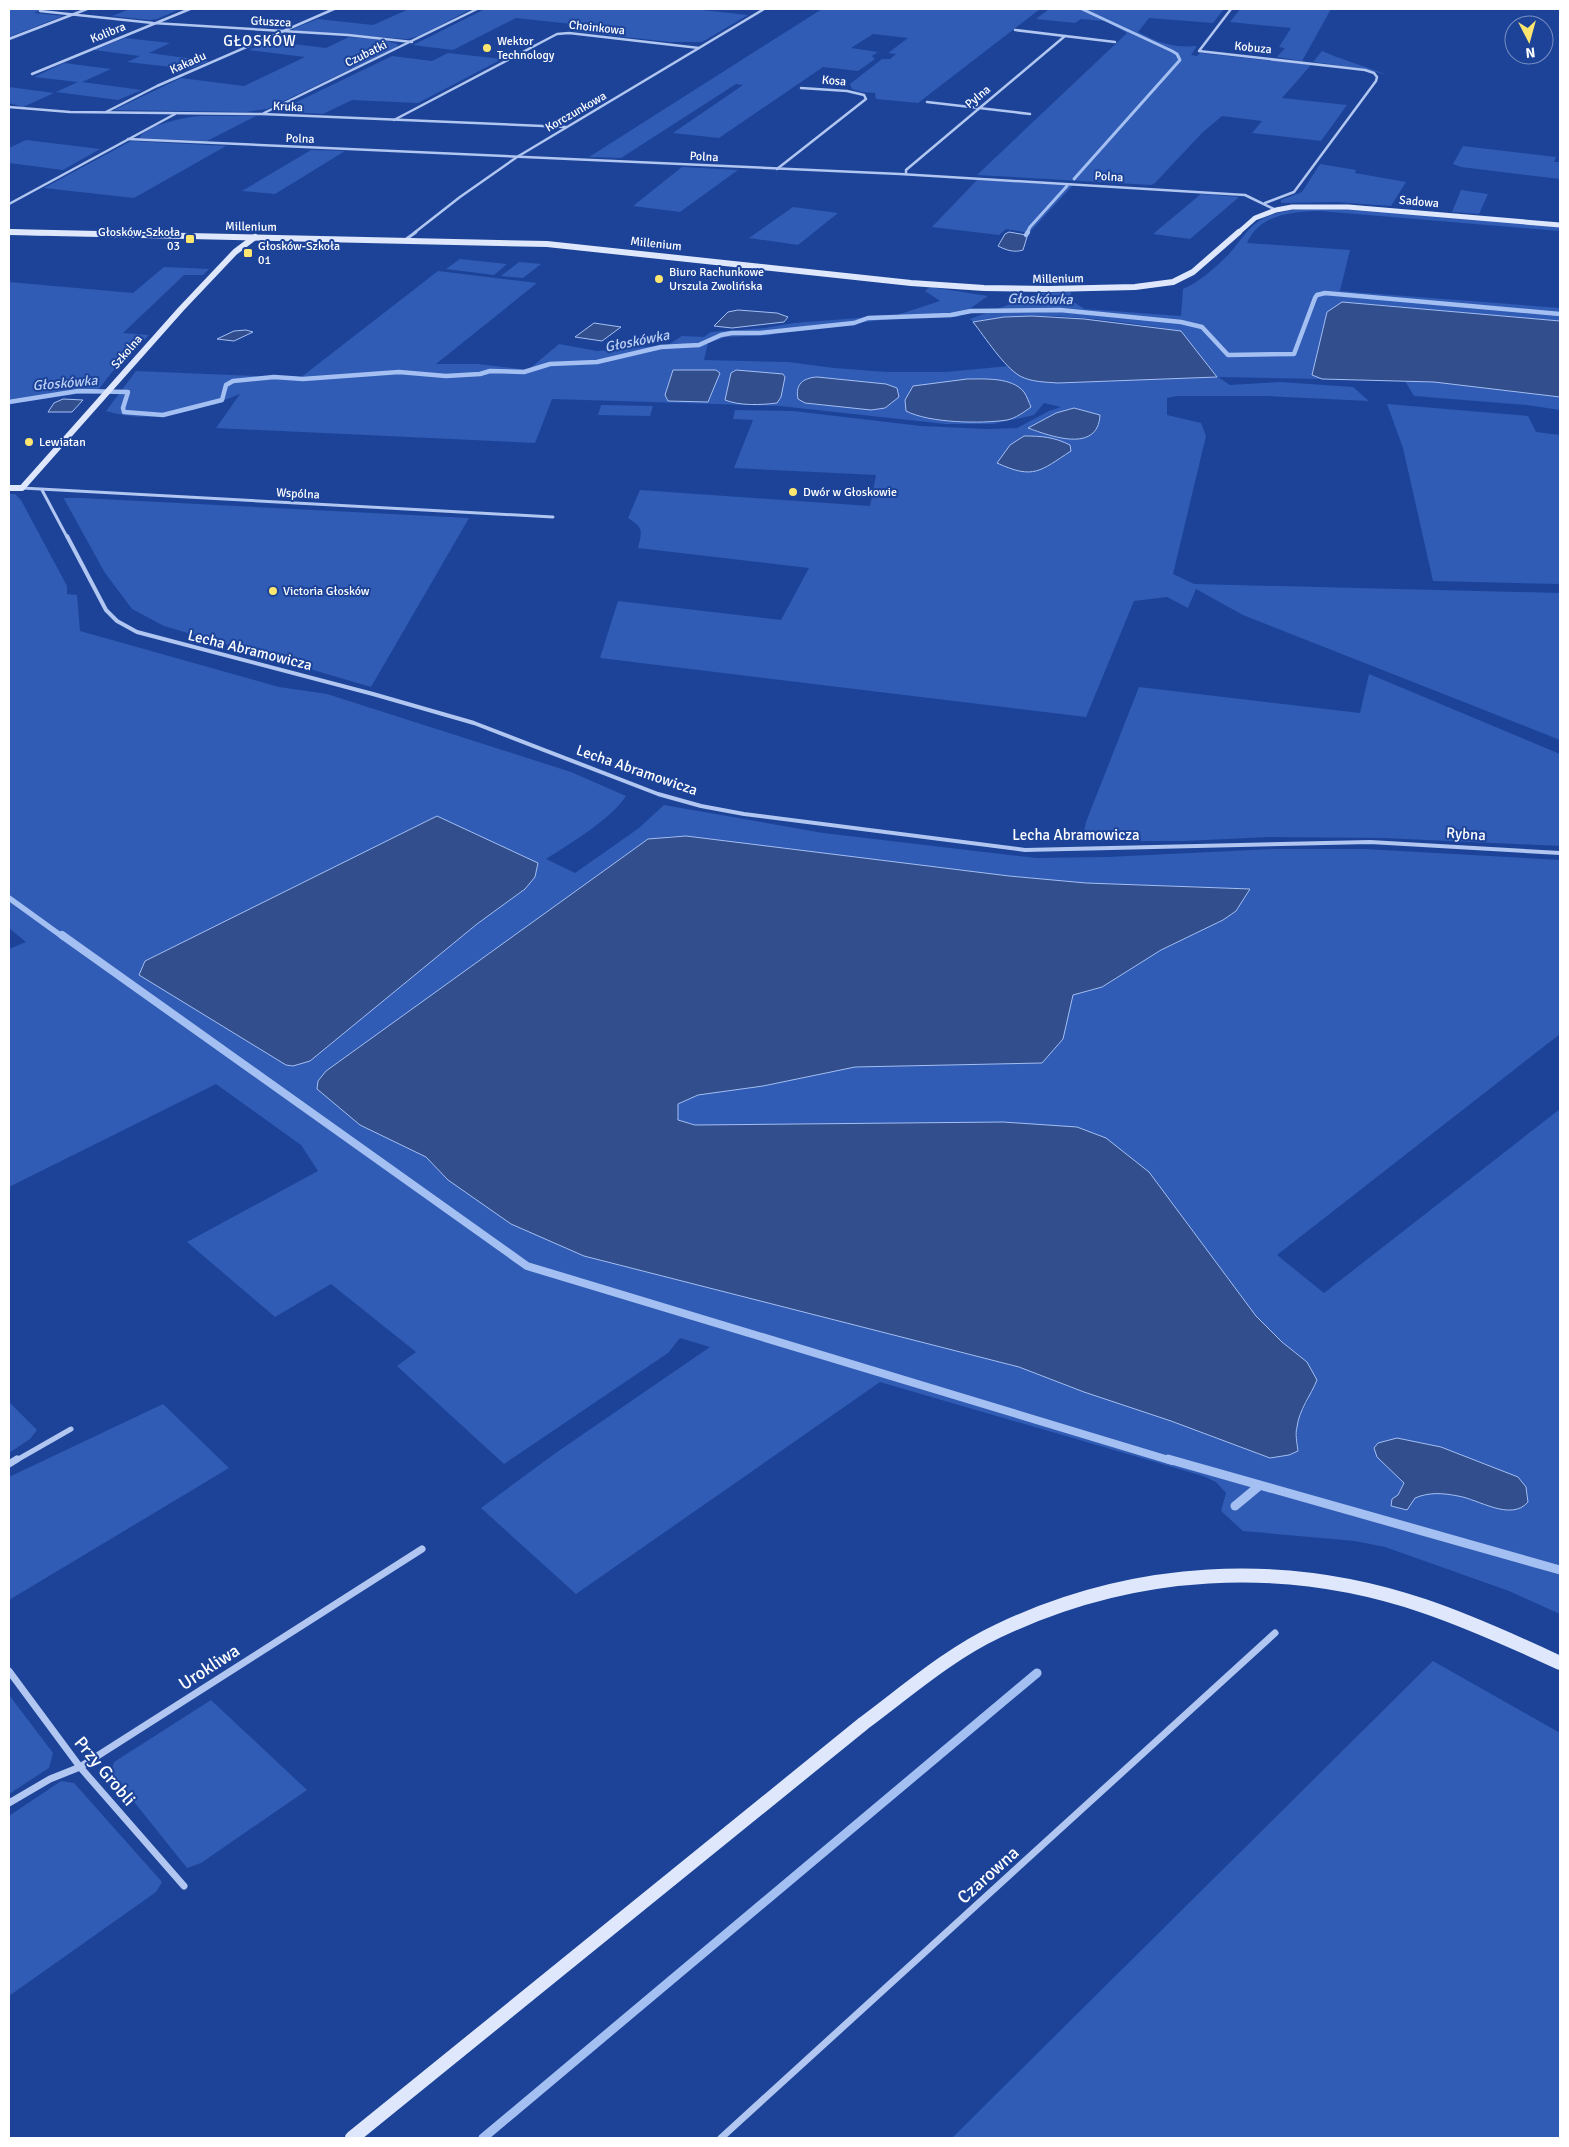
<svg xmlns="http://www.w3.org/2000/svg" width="1569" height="2147" viewBox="0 0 1569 2147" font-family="Signika,sans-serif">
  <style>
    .green { fill: #305cb5; fill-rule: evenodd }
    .water { fill: #324e8d; stroke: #a4bff2 }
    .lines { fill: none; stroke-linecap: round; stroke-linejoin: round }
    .stream-far4 { stroke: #a4bff2; stroke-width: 3 }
    .stream-far3 { stroke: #a4bff2; stroke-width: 4.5 }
    .stream-far2 { stroke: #a4bff2; stroke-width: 5.5 }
    .stream-far1 { stroke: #a4bff2; stroke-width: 8 }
    .stream { stroke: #a4bff2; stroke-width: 9 }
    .street-far4 { stroke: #b1c6f0; stroke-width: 2.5 }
    .street-far3 { stroke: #b1c6f0; stroke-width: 3 }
    .street-far2 { stroke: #b1c6f0; stroke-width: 4 }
    .street-far1 { stroke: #b1c6f0; stroke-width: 5 }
    .street { stroke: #b1c6f0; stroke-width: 7 }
    .secondary-far2 { stroke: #dee7fb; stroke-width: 5 }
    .secondary-far1 { stroke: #dee7fb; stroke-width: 6 }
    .secondary { stroke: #dee7fb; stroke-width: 14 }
    .poi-dot { fill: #ffe76f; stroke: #1c4398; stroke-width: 2 }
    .labels { text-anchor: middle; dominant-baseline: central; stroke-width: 4; stroke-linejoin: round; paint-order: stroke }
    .far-street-label { font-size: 12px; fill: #fff; stroke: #1c4398 }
    .far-poi-label { font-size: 12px; fill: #fff; stroke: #1c4398; text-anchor: start }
    .far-water-label { font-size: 14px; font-style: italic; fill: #bdd0f6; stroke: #1c4398 }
    .far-quarter-label { font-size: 15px; letter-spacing: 1px; fill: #fff; stroke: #1c4398 }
    .street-label { font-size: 15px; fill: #fff; stroke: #1c4398 }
    .near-street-label { font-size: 18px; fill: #fff; stroke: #1c4398 }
  </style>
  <rect width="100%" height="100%" fill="#1c4398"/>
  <g class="green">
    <path d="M9,9H43L34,13L63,16L9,37Z"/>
    <path d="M130,9H180L157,19L149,20L112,16Z"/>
    <path d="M409,9H471L420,36L407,39L296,31L292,29L318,19L373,25Z"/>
    <path d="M485,9H693L748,15L702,42H670L571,31L581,25L516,18L453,50L413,45Z"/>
    <path d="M822,9H1040L918,103L876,99L875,93L862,92L852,89L850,84L882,59H890L896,54L888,53L908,38L873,34L851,48L878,52L872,56L875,59L858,71L823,67L719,138L673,133L743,85L736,84L621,158L589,157Z"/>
    <path d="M1049,9H1224L1213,23L1149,18L1138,32C1159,43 1173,48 1197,46L1191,55L1197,56L1200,53L1311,65L1282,98L1347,105L1321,141L1252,133L1262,121L1222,116L1202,133L1155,183L1151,185L977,175L1127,33L1105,21L1081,19L1075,23L1036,19Z"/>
    <path d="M1240,9H1331L1302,61L1277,57L1285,48L1279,47L1291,28L1230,22Z"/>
    <path d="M349,37L383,40L398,44L397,47L267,109L245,112L114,110L181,78L244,86L305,57L249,50L269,41L326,48Z"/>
    <path d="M125,38L170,43L149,53L209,61L189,69L127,62L140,56L94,50Z"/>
    <path d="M1322,51L1334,56L1388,75L1365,69L1313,62Z"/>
    <path d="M448,53L502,59L418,103L352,100L323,114L278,111L392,56L432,61Z"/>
    <path d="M64,63L111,69L82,82L142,90L118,100L56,92L78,82L34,77Z"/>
    <path d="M9,87L54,93L23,107L9,103Z"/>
    <path d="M200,116H256L207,141L139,138C147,125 184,117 200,116Z"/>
    <path d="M26,140L100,149L63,170L9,163V148Z"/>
    <path d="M131,141L226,146L134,198L44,188Z"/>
    <path d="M1463,146L1556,157L1554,162H1560V179L1461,167L1453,164Z"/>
    <path d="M311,150L345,151L275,194L242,191Z"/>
    <path d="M1320,164L1356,170L1355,173L1406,182L1391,206L1336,202L1281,203V200L1302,192Z"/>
    <path d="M682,167L738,170L680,212L633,206Z"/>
    <path d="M977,180L1073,185L1029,233L1006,229L999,235L932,227Z"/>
    <path d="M1461,190L1488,194L1479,214L1452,212Z"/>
    <path d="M1201,194L1239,197L1190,239L1153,234Z"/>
    <path d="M793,207L838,213L798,245L749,238Z"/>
    <path d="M1340,208L1560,227V231L1320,211C1291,212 1260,214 1247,243L1350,250L1340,291L1560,308V321L1342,302L1327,313L1312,375L1322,379L1218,377L1230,385L1280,382L1353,387L1369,401L1266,396H1177L1167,398V415L1201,423L1206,436L1173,574L1194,584L1560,593V740L1243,615L1196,589L1188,608L1167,597L1134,601L1086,717L600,658L618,601L781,620L809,568L638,548C642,531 644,528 628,518L640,490L870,506L876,475L734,468L753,420L733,419L735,410L793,411L921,426L988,429L1017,428L1049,411L1061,407L1044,403L1034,415L993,424H945L780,406L552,399L535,443L216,428L240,394C198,411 150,425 106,411L136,371L300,378L438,271L537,283L436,364H478L528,370L559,344L597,351L668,345L682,336L704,337L711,332L765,328L794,323L897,315L940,301L925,291L930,287L988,296L958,317L900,318L778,332L771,335L726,337L708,343L704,360L788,362L834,368L887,372H946L1009,366C1024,380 1039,382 1058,383L1216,377L1181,331C1114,321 1040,308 973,322L970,319L1040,293L1071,292L1070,300L1085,309L1181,316L1183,289C1201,281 1215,268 1229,254C1240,242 1248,226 1264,218C1288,207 1314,209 1340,208Z"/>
    <path d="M460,259L507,264L494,275L446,269Z"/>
    <path d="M519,262L541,264L523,278L501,276Z"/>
    <path d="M164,267L209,269L203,275H184L123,333L149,335L112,372L95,394H77L9,404V282L133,293Z"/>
    <path d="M1405,381L1434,382L1560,397V410L1527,405L1414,396Z"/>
    <path d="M1387,404L1528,416L1536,432L1560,435V584L1433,581L1403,448Z"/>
    <path d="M601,405L653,406L650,416L598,415Z"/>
    <path d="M9,494H15L21,500L67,586V594L77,595L80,631L279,687L327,694L571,772L626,796C611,819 570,844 546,859L575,873L639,828L664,805L823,833L1036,858L1108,857L1273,849H1364L1560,860V1034L1277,1255L1324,1293L1560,1109V1614L1509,1591L1385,1547L1355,1541L1243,1531L1221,1511L1226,1493L1216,1482L1203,1476L880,1382L576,1594L481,1508L557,1452L710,1347L680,1338L668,1353L504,1464L397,1366L416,1352L331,1284L275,1317L187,1242L318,1171L301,1145L216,1084L9,1187V949L26,942L9,928ZM686,836L1009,876L1086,883L1250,889L1236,911L1223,920L1161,950L1102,987L1073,995L1063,1039L1042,1063L855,1067L763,1086L698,1095L678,1104V1120L1216,1263L1256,1316L1282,1342L1307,1362L1309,1399L1299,1416L1296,1429L1298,1451L1171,1421L1084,1392L1019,1367L584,1256L448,1180L426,1157L338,1106L317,1089L664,837ZM525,889L477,924L391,993L293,1066L286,1065L139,974Z"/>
    <path d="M63,497H62L469,518L371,687L164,626L132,609L105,573Z"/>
    <path d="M1369,674L1560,754V846L1384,838L1269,837L1185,841H1082L1086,822L1139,687L1360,713Z"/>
    <path d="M9,1402L37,1430L30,1439L9,1453Z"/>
    <path d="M163,1404L229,1468L9,1600V1477Z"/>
    <path d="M1433,1661L1560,1733V2138H952Z"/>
    <path d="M9,1695L53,1753L49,1768L9,1794Z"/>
    <path d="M211,1700L307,1790L201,1863L187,1868L111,1773L114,1762Z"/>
    <path d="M61,1781L74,1783L162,1882L156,1892L9,1996V1816Z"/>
  </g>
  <g class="water">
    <path d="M1009,232L1026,235L1027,237L1023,250C1014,253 1006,250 998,246L1005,234Z"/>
    <path d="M1342,302L1560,321V397L1434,382L1322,379L1312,375L1327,312Z"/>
    <path d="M738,310L777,313L788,317L784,322L732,328L714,326L728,312Z"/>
    <path d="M1032,316L1084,319L1181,331L1217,377L1058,383C1045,382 1031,382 1020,376C1004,367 985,337 973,322L1004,317Z"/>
    <path d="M594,323L621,327L602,341L575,337Z"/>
    <path d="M246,330L253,332L234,341L217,339L234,331Z"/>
    <path d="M673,370H716L720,373L708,402L668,401L665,395Z"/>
    <path d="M736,370L783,374L785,377L781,397L777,403C761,405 740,406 725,400L731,373Z"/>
    <path d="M817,377L886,384L897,388L899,397L885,408L871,410L805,403L798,399C795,384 803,378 817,377Z"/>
    <path d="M967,379C985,379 1012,377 1024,392C1027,396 1029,403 1031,407C1024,412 1016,418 1007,420C981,424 929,423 906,411L905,400L913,386Z"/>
    <path d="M63,399L83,400L72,412H48L54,403Z"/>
    <path d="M1074,408L1100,415C1098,454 1050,436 1028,428L1056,413Z"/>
    <path d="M1024,436C1042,436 1054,437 1070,445L1071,451C1040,471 1034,480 997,463L1010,445Z"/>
    <path d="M437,816L538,863L535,877L525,889L477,924L310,1061L293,1066L286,1065L139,975L145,961Z"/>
    <path d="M686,836L1009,876L1086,883L1250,889L1236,911L1223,920L1161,950L1102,987L1073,995L1063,1039L1042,1063L855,1067L763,1086L698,1095L678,1104V1120L695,1125L1003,1122L1077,1127L1106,1138L1149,1172L1256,1316L1282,1342L1307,1362L1317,1380C1311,1395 1299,1410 1297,1427C1295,1434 1297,1443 1298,1451L1289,1455L1270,1458L1171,1421L1084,1392L1019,1367L584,1256L511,1224L448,1180L426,1157L360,1125L317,1089L318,1081L326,1071L648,839Z"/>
    <path d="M1397,1438L1441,1447L1518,1477L1526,1487L1528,1502C1511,1522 1478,1499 1458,1496C1443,1493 1429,1492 1415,1498L1407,1510L1391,1506L1392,1499L1398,1495L1404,1483L1377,1457L1374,1448L1378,1443Z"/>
  </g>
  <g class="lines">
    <g class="stream-far4">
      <path d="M1074,179L1180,60L1177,54L1172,51L1082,9"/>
      <path d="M1027,233L1030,227L1067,186"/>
    </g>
    <g class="stream-far3">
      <path d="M1026,235L1028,232"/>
      <path d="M9,402L78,391L128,392L123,408L124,412L163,415L222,400L226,385L233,381L274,377L303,379L399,372L446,376L480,374L490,371L524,372L550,364L597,362L661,347L699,345L721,335L732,333H760L854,323L868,318L951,315L971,311L1060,310L1181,322L1202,327L1228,355L1294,354L1315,298L1317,295L1325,293L1560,314"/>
    </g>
    <path class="stream-far2" d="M9,898L63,937"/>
    <path class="stream-far1" d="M62,935L527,1266L1172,1461"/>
    <g class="stream">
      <path d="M1168,1459L1560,1570"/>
      <path d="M1235,1506L1259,1486"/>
      <path d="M483,2138L1037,1673"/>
    </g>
    <g class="street-far4">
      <path d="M1231,9L1199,51L1365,70L1374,73L1377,77L1376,81L1294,192L1265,203"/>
      <path d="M40,11L153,23L348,35L412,42"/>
      <path d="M1015,30L1115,42"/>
      <path d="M9,39L87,9"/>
      <path d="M32,74L190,9"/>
      <path d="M927,102L1030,114"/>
      <path d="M9,107L70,112L262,114L566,127"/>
      <path d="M106,112L157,86L334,9"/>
      <path d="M264,113L477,9"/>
      <path d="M394,120L557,34L569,33L699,48"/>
      <path d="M128,139L900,174L1245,195L1276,210"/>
      <path d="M777,169L866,99L864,95L847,91L801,88"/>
      <path d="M906,174V170L1065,36"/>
      <path d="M9,204L175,114"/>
      <path d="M414,233L460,197L517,157L764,9"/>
    </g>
    <g class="street-far3">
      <path d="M405,240L416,232"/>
      <path d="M22,488L553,517"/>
      <path d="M42,490L67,537"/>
    </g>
    <path class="street-far2" d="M67,536L106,610L117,621L137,632L373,694L474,723L658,794L701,806L744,814L1025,850L1370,842L1560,853"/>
    <path class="street-far1" d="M15,1461L71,1429"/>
    <g class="street">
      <path d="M9,1464L17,1459"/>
      <path d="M9,1671L80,1767L184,1886"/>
      <path d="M9,1803L50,1779L80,1767L422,1549"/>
      <path d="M721,2138L1275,1633"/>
    </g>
    <g class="secondary-far2">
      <path d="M9,232L44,233"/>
      <path d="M1238,233L1255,218L1276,210L1292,207H1348L1560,225"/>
    </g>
    <g class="secondary-far1">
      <path d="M9,232L547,244L911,283L984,288L1049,289L1135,287L1173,282L1193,272L1239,232"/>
      <path d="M9,488H22L181,309L235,252L255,237"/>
    </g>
    <path class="secondary" d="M352,2138L864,1723C907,1691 949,1654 998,1631C1132,1567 1283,1558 1424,1606C1471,1622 1515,1642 1560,1663"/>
  </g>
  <g class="poi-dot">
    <circle cx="487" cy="48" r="5"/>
    <rect x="185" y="234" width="10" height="10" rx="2.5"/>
    <rect x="243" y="248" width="10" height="10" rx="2.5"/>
    <circle cx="659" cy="279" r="5"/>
    <circle cx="29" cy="442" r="5"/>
    <circle cx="793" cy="492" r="5"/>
    <circle cx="273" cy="591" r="5"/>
  </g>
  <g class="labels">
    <g class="far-street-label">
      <text transform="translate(271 22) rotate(3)">Głuszca</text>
      <text transform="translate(597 28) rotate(6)">Choinkowa</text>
      <text transform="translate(108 33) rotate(-22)">Kolibra</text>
      <text transform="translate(1253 48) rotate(6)">Kobuza</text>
      <text transform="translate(366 54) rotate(-26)">Czubatki</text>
      <text transform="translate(188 63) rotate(-24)">Kakadu</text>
      <text transform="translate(834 81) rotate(5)">Kosa</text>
      <text transform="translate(978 97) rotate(-40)">Pylna</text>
      <text transform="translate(288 107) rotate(3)">Kruka</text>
      <text transform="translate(576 112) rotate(-30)">Korczunkowa</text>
      <text transform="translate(300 139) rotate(2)">Polna</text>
      <text transform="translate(704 157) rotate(3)">Polna</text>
      <text transform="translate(1109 177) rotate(4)">Polna</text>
      <text transform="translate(1419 202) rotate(5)">Sadowa</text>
      <text transform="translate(251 227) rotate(1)">Millenium</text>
      <text transform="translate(656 244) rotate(6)">Millenium</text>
      <text transform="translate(1058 279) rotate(-1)">Millenium</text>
      <text transform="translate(127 352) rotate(-49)">Szkolna</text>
      <text transform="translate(298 494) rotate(3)">Wspólna</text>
    </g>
    <g class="far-poi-label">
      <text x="497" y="41">Wektor<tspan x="497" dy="14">Technology</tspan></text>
      <text x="180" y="232" text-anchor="end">Głosków-Szkoła<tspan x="180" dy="14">03</tspan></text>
      <text x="258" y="246">Głosków-Szkoła<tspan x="258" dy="14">01</tspan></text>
      <text x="669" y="272">Biuro Rachunkowe<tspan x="669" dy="14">Urszula Zwolińska</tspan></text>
      <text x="39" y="442">Lewiatan</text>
      <text x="803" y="492">Dwór w Głoskowie</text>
      <text x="283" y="591">Victoria Głosków</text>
    </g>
    <g class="far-water-label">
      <text transform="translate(1040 299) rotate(1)">Głoskówka</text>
      <text transform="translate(637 341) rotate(-11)">Głoskówka</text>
      <text transform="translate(65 383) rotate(-5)">Głoskówka</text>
    </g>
    <g class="far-quarter-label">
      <text x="260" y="41">GŁOSKÓW</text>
    </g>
    <g class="street-label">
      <text transform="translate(250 650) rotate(14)">Lecha Abramowicza</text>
      <text transform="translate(637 770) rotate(19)">Lecha Abramowicza</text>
      <text transform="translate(1466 834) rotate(4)">Rybna</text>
      <text x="1076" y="835">Lecha Abramowicza</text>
    </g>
    <g class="near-street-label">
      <text transform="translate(209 1667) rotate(-33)">Urokliwa</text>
      <text transform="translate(105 1771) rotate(50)">Przy Grobli</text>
      <text transform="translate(988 1875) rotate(-42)">Czarowna</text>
    </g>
  </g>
  <rect width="1569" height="2147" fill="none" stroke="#ffffff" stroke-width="20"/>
  <g transform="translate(1529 40) rotate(174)"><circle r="24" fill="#1c4398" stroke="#778ec1"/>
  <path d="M0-4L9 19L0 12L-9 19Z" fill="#ffe76f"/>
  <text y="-8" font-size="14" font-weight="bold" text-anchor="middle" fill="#ffffff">N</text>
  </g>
</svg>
